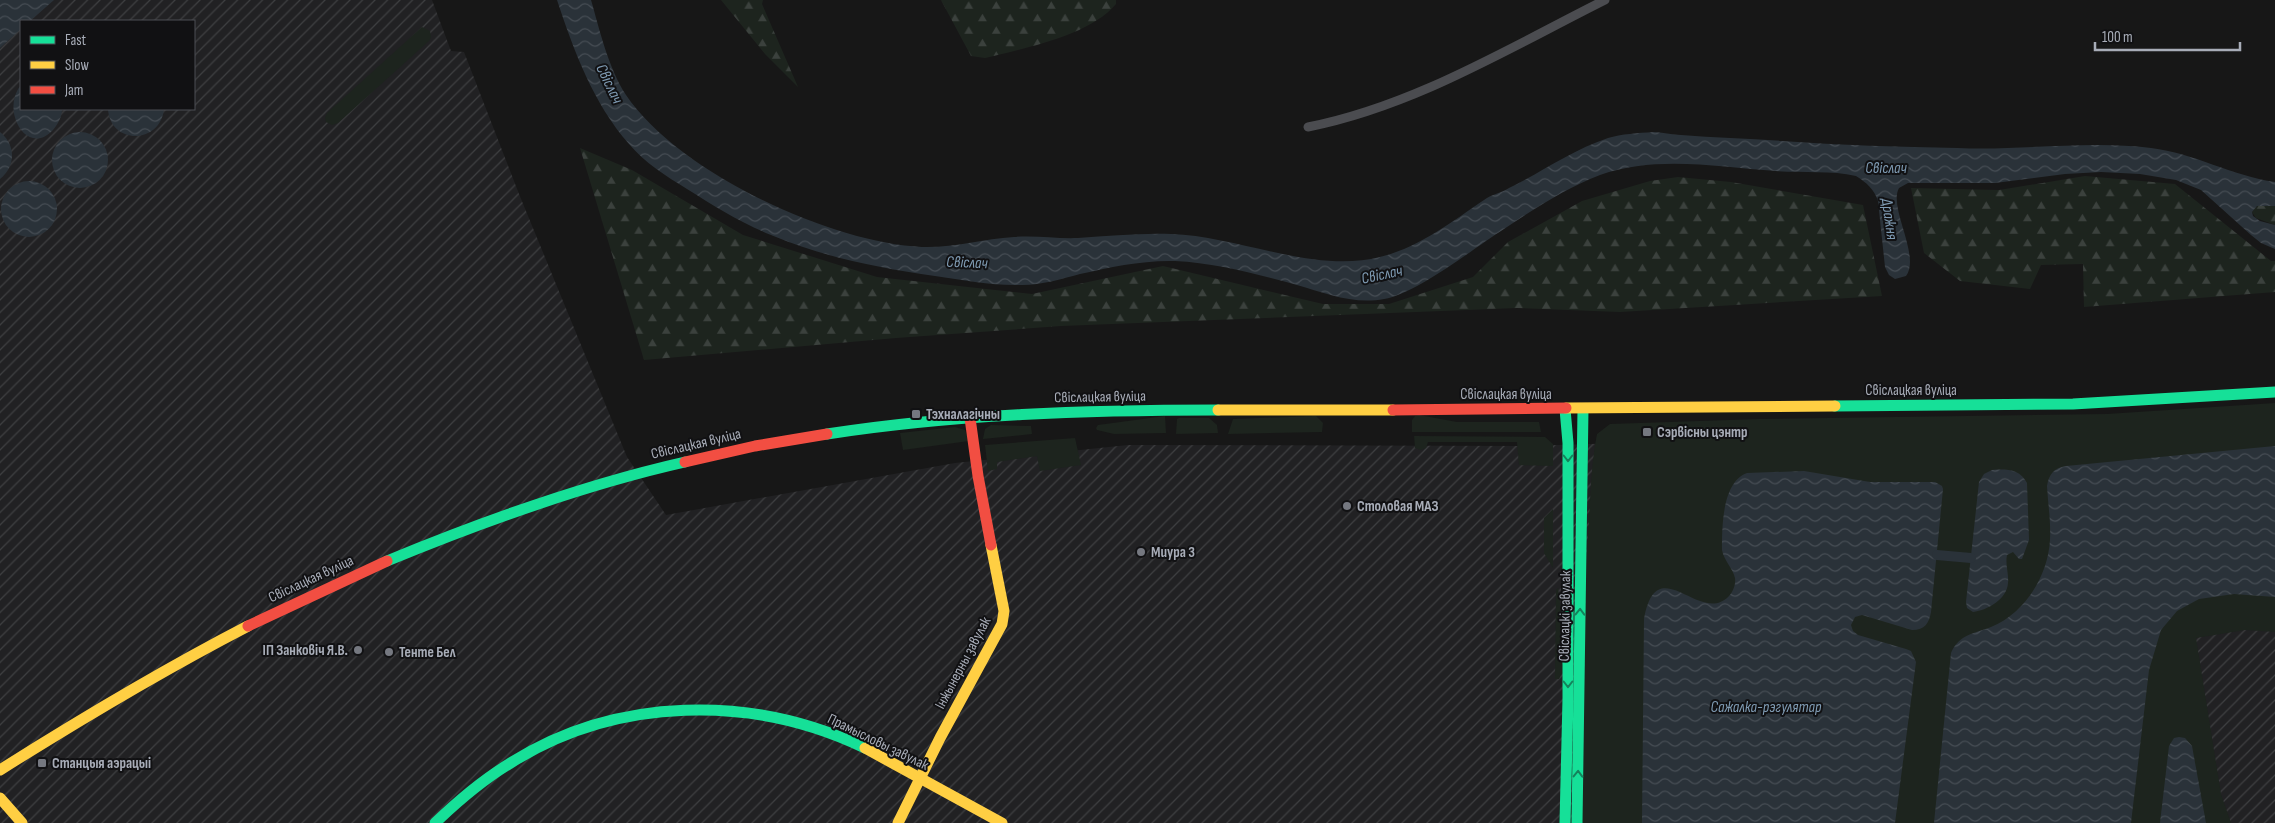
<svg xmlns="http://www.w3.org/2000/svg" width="2275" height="823" viewBox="0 0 2275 823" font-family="'Sofia Sans Condensed',sans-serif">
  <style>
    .industrial { fill: url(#industrial-furrows); fill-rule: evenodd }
    .green { fill: #1d241e }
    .forest { fill: url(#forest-firs) }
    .water { fill: url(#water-waves) }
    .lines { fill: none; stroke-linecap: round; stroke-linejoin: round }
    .canal { stroke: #2a3239; stroke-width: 10 }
    .street { stroke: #4b4c50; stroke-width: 9 }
    .fast { stroke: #16e098; stroke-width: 11 }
    .slow { stroke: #ffcf43; stroke-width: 11 }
    .jam { stroke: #f24e42; stroke-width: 11 }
    .oneway { stroke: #14835c }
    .poi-dot { fill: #757880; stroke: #111113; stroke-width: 2 }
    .labels { text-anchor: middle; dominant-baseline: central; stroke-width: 4; stroke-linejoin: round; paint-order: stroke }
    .street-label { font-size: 15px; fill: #a8adb8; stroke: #111113 }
    .poi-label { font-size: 15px; font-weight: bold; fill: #a8adb8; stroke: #111113; text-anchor: start }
    .water-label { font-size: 16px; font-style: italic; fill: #7f9bb3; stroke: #111113 }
  </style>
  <defs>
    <pattern id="industrial-furrows" width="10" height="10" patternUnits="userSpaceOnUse" patternTransform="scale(1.25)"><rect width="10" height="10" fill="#212123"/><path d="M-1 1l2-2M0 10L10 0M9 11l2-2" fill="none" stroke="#3e3f41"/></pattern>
    <pattern id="forest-firs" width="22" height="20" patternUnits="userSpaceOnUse" patternTransform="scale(1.25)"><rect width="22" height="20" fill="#1d241e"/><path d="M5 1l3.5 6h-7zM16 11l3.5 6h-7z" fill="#3b413d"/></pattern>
    <pattern id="water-waves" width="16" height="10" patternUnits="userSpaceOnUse" patternTransform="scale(1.25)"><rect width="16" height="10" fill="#2a3239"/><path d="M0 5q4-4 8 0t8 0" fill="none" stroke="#464d54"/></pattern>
  </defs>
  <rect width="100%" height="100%" fill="#171717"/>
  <path class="industrial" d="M0,0H432L451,51L464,52L519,194L627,457L666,515L955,463L1128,445L1525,446L2275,423V823H0ZM21,21H194V109H21Z"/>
  <g class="green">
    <path d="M422,27L430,31L431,37L429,41L338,123L332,125L326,122L325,118L327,113Z"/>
    <path d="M2275,403V632L2245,630L2196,638L2221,794L2231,823H1582L1586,558C1591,516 1589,474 1597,434L1610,424L1759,419L2107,414Z"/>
    <path d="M1419,415L1457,422H1539L1541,432H1412V420L1415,416Z"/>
    <path d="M1165,416L1166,433L1114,434L1097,430L1096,428L1098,425Z"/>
    <path d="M1316,416L1323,423L1322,432L1228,434L1233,419Z"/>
    <path d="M1179,418H1209L1217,425L1218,433L1176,434L1177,419Z"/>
    <path d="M991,425L1031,426L1032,434L983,439L985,429Z"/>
    <path d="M955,427L965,430L969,441L903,450L900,433Z"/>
    <path d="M1414,436L1545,437L1553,444V466L1519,465L1517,442H1428L1426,448L1421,450L1415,448Z"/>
    <path d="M1075,438L1081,465L1040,471L1037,456L997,462V469L988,471L985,445Z"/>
    <path d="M1553,509V568L1544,553V518Z"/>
    <path d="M1558,588L1562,618V672L1559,679H1555L1556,590Z"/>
  </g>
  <g class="forest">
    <path d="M721,0H763L762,4L798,87L765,54Z"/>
    <path d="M941,0H1116V4C1089,36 1025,48 985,58L971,56Z"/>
    <path d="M580,148L632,170L743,235L877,277L1032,294L1163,266L1323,304H1389L1473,277L1508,242L1582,201L1650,181L1678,177L1731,182L1863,205L1882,296L1620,312L1517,308L1061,326L896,338L644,360Z"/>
    <path d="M2085,176L2175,184L2271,261H2275V292L2084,307L2083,264L2041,265L2030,289L1960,281L1924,253L1911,188L1999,190Z"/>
    <path d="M2257,206H2275V225L2256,218L2252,212Z"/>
  </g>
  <g class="water">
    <path d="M0,0H54L30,21H21V29L0,48Z"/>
    <path d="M557,0H591C600,31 608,67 626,95C678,172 830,243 922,247C953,248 983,239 1014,237C1035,235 1057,239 1078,238C1109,236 1140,233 1171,234C1238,236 1315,274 1380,257C1418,248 1453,221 1484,200C1492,194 1501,193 1509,188C1542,172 1572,150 1608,138C1621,134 1639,133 1653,132C1662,132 1672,135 1681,135C1714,138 1748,138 1782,141C1840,145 1899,147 1957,148C2022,151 2087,140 2151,148C2194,153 2232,176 2275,182V206H2257L2252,212L2253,216L2260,221L2275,225V249L2261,243L2251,235L2201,190L2176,180L2140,174L2101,172L2065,174L1995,183H1908L1899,188C1888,207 1921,256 1906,276L1895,279L1889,275L1885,267L1878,201C1874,189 1867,183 1856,176C1831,170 1802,173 1776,171C1718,167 1656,155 1600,175C1566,188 1534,209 1504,229C1474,248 1416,294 1384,299C1354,305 1325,293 1297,285C1257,274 1216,263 1175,261C1143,260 1111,267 1080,274C1061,279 1042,285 1022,285C993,286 964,280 935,276C879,268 823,257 771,235C741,223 714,206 687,189C666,176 645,163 629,144C593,103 574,51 557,0Z"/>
    <path d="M21,85V109H62C62,117 58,124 53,130C27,158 0,110 21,85Z"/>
    <path d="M108,109H164C160,145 110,145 108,109Z"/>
    <path d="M0,132C16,145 16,166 0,179Z"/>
    <circle cx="80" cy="160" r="28"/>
    <circle cx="29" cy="209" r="28"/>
    <path d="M2275,446V597L2234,594L2199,599L2177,611L2161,630L2149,670L2131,823H1934L1951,653C1959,634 1974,634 1991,627C2025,613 2048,576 2050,540C2051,522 2048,504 2047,486C2049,474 2054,468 2066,466Z"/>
    <path d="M1992,470C2006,469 2020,469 2027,483L2029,540L2022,559H2019L2013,552L2007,555C2005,565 2009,574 2008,583C2007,599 1988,610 1973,612L1967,608L1966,602L1979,482L1984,474Z"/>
    <path d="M1804,471L1870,482H1935L1942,486L1943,489L1931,612C1929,623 1925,630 1912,630L1862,615L1855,617L1851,625L1853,631L1858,635L1906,649L1911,651L1916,662L1895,823H1642L1644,619C1657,548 1700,627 1729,596C1733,592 1736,584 1735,578C1733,568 1724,561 1722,550C1722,527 1722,482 1747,473Z"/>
    <path d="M2179,737L2185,738L2192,746L2206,823H2160L2169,746L2174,738Z"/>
  </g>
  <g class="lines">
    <path class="canal" d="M1937,555L1971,558"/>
    <path class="street" d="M1308,127C1414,106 1509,48 1605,0"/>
    <g class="fast">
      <path d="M1835,406L2073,404L2275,392"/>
      <path d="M1565,409L1568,443V699L1565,823"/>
      <path d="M827,434C956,414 1088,410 1218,410"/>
      <path d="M387,561C484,521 583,485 685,462"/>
      <path d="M435,823C458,801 481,781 509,764C615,696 753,694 865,748"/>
      <path d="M1577,823L1583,409"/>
    </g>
    <g class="slow">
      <path d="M1566,408L1835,406"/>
      <path d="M1218,410H1393"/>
      <path d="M865,748L1002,823"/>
      <path d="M0,770C81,719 163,670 248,626"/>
      <path d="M0,798L22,823"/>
      <path d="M898,823L940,738L1002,624L1004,611L991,545"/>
    </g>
    <g class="jam">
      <path d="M1393,410L1566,408"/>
      <path d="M970,418L978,476L991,545"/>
      <path d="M685,462L755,446L827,434"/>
      <path d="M248,626L387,561"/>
    </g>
  </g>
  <defs><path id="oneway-chevron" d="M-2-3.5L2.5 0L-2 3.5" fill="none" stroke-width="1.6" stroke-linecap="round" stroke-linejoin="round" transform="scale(1.25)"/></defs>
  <g class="oneway">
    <use href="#oneway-chevron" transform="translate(1568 458) rotate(90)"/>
    <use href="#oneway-chevron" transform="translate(1580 612) rotate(-89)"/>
    <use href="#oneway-chevron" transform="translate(1568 684) rotate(90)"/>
    <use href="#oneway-chevron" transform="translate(1578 774) rotate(-89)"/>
  </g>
  <g class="poi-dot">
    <rect x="911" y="409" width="10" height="10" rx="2.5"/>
    <rect x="1642" y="427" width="10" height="10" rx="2.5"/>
    <circle cx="1347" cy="506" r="5"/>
    <circle cx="1141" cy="552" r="5"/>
    <circle cx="358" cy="650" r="5"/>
    <circle cx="389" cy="652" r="5"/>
    <rect x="37" y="758" width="10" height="10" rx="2.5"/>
  </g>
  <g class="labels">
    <g class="street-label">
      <text x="1911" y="390">Свіслацкая вуліца</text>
      <text x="1506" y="394">Свіслацкая вуліца</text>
      <text transform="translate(1100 397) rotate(-1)">Свіслацкая вуліца</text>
      <text transform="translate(696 444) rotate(-13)">Свіслацкая вуліца</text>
      <text transform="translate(311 579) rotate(-25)">Свіслацкая вуліца</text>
      <text transform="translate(1565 616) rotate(-89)">Свіслацкі завулак</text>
      <text transform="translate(963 663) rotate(-62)">Інжынерны завулак</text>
      <text transform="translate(878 742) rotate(26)">Прамысловы завулак</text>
    </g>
    <g class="poi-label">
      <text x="926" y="414">Тэхналагічны</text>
      <text x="1657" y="432">Сэрвісны цэнтр</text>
      <text x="1357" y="506">Столовая МАЗ</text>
      <text x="1151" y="552">Миура 3</text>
      <text x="348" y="650" text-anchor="end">ІП Занковіч Я.В.</text>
      <text x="399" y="652">Тенте Бел</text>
      <text x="52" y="763">Станцыя аэрацыі</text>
    </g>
    <g class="water-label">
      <text transform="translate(609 84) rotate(64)">Свіслач</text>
      <text x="1886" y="168">Свіслач</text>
      <text transform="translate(1889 219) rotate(82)">Дражня</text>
      <text transform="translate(967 263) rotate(2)">Свіслач</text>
      <text transform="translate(1382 275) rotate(-12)">Свіслач</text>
      <text x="1766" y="707">Сажалка-рэгулятар</text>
    </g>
  </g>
  <rect x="20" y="20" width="175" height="90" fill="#111113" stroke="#4d4f55"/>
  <rect x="30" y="36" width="25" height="8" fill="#16e098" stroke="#4d4f55"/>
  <text x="65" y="45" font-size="15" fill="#a8adb8">Fast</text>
  <rect x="30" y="61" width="25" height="8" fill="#ffcf43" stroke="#4d4f55"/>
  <text x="65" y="70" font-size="15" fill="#a8adb8">Slow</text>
  <rect x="30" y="86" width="25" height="8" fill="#f24e42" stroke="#4d4f55"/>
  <text x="65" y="95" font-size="15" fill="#a8adb8">Jam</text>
  <path d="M2095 42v8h145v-8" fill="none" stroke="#a8adb8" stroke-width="2.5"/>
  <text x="2102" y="42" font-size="15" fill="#a8adb8" stroke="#111113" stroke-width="4" paint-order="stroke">100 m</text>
</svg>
